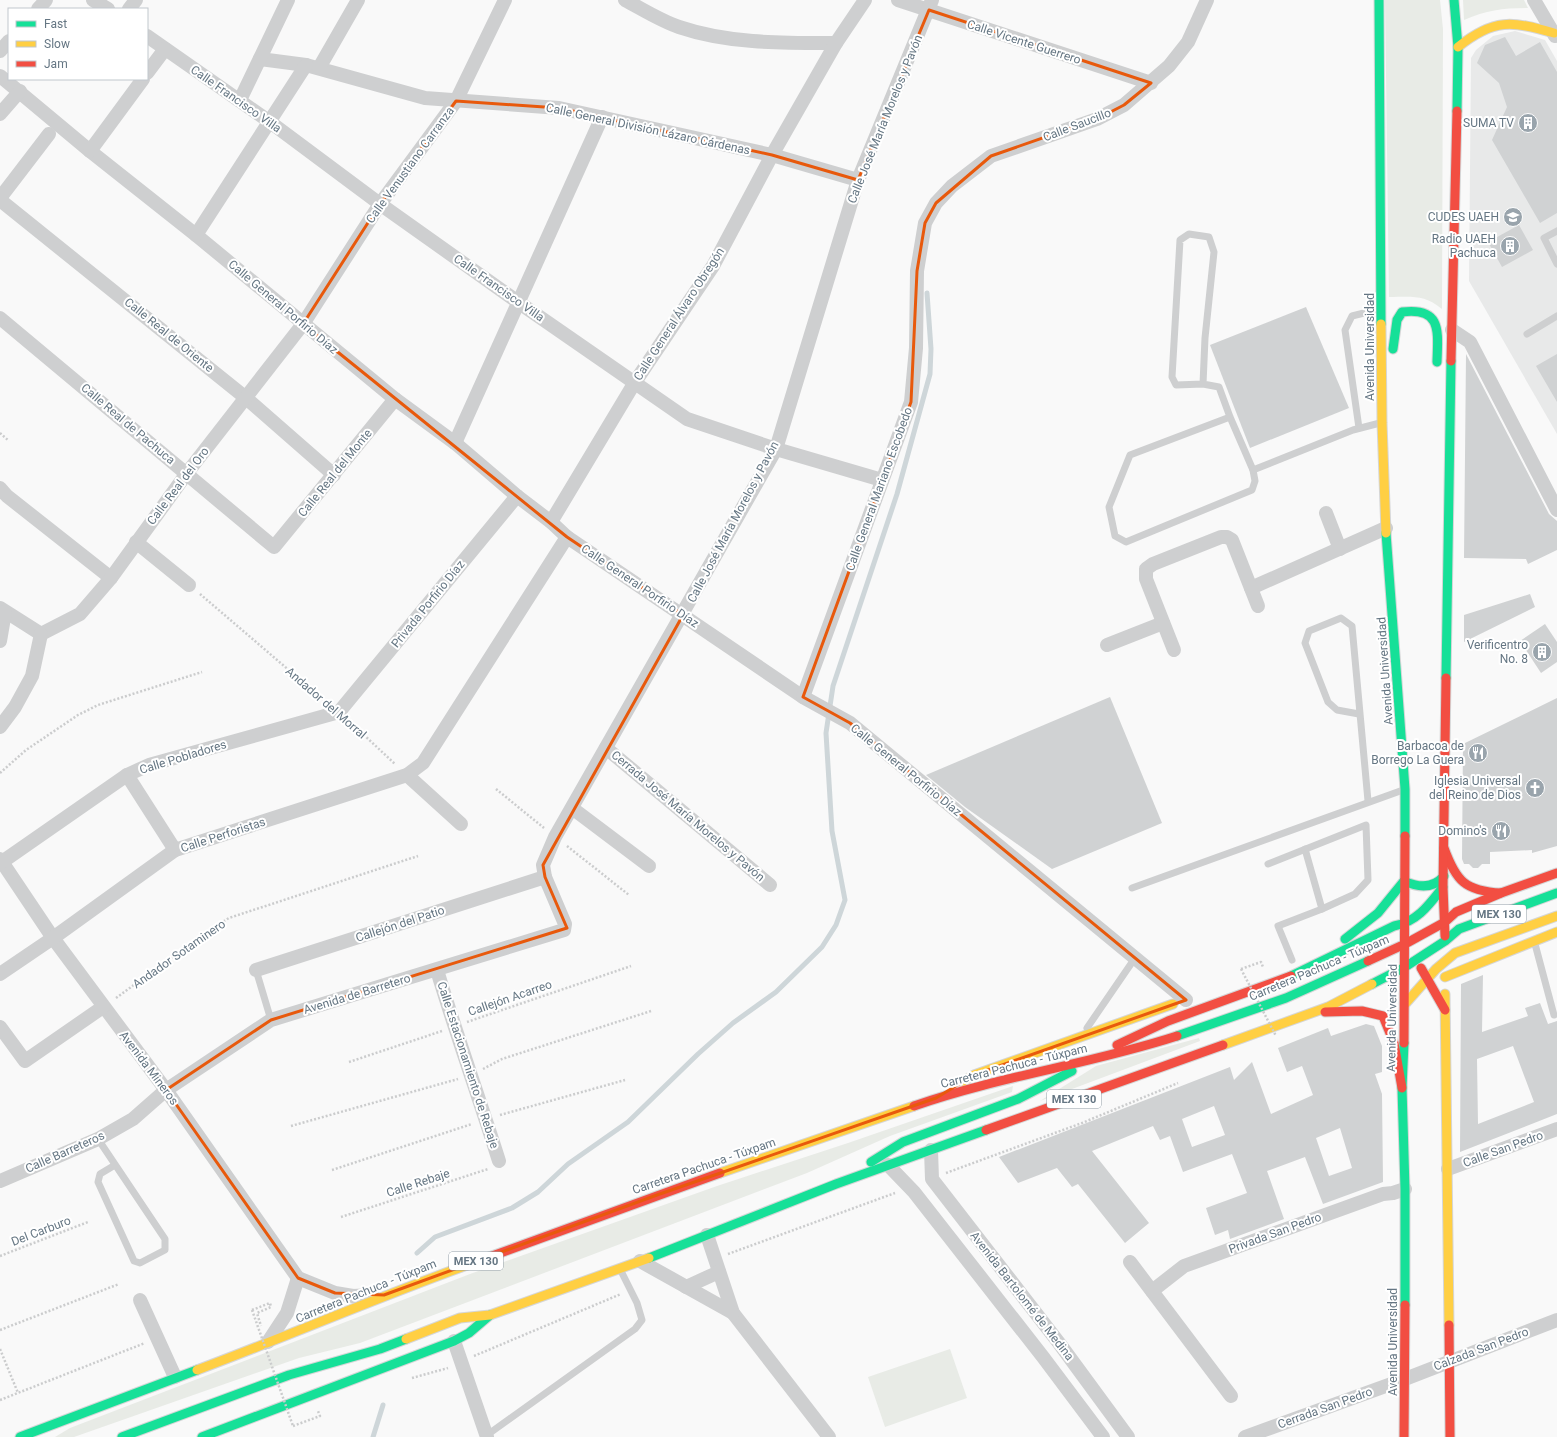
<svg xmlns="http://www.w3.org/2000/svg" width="1557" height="1437" viewBox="0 0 1557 1437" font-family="Roboto,sans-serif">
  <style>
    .built { fill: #e8e9e9 }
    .green { fill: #e8ebe6 }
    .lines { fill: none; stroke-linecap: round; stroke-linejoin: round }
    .stream { stroke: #ced6d9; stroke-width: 5 }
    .building { fill: #d0d2d3; fill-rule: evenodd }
    .fast-casing { stroke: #d5d6d7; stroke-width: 11 }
    .slow-casing { stroke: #d5d6d7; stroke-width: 11 }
    .jam-casing { stroke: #d5d6d7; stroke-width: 11 }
    .path { stroke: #cbcccd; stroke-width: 2.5; stroke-dasharray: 2 2; stroke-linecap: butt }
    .lane { stroke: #cecfd0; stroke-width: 7 }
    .street { stroke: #cecfd0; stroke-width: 14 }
    .fast { stroke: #16e098; stroke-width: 9 }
    .slow { stroke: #ffcf43; stroke-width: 9 }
    .jam { stroke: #f24e42; stroke-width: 9 }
    .path-bridge { stroke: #cbcccd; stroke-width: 2.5; stroke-dasharray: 2 2; stroke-linecap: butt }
    .marked { fill: none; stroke: #e8590c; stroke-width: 3; stroke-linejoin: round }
    .labels { text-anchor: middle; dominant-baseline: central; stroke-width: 4; stroke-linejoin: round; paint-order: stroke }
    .shield { fill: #fff; stroke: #939fa8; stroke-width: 1 }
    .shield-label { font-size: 11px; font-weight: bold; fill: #657683 }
    .street-label { font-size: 12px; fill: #657683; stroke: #fff }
    .poi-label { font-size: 12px; fill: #657683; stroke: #fff; text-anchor: end }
  </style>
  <rect width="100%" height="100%" fill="#f9f9f9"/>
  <path class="built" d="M1515,31L1545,40L1557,61V434L1469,281L1471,58L1476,50L1493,36Z"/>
  <g class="green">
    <path d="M1385,0H1440L1443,29L1442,309C1424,294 1411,297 1389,297Z"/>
    <path d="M1463,0H1524L1528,8C1503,8 1487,10 1464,20Z"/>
    <path d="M1199,1038L1200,1041L1040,1101L1096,1066Z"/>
    <path d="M1013,1086L1012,1092L890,1136L807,1173L360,1343L299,1358L74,1437H55L70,1428L470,1274L717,1186L848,1143Z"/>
    <path d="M950,1349L967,1398L885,1427L868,1377Z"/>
  </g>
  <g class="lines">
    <g class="stream">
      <path d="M417,1253L435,1237L512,1208L538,1192L568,1164L628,1122L698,1054L733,1023L776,992L822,947L836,925L845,900L832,831L826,733L833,686L897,494L930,374L931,349L927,293"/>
      <path d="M373,1437L383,1405"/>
    </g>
  </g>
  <g class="building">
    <path d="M1505,37L1516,56L1540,42L1557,72V213L1540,223L1492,140L1507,107L1499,83L1477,63L1485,45Z"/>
    <path d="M1519,225L1533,250L1502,267L1488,242Z"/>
    <path d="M1306,307L1349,408L1250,448L1210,345Z"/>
    <path d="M1466,354L1549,514L1557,521V550L1528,564L1526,559L1464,558Z"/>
    <path d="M1557,354V402L1536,366Z"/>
    <path d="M1530,594L1535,607L1464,642V615Z"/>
    <path d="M1545,624L1557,642V662L1541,673L1520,641Z"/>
    <path d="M1110,697L1162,823L1052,869L965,807L926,775Z"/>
    <path d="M1557,698V846L1532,853V850L1490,852V864H1482L1478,868H1473L1469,864H1464L1462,859L1463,744Z"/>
    <path d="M1483,975L1482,1032L1528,1016L1525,1008L1540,1003L1548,1024L1557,1021V1114L1460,1152L1461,984ZM1513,1046L1534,1102L1478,1124L1477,1059Z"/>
    <path d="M1366,1024L1374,1026L1382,1046V1072L1375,1074L1382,1094L1383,1182L1323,1204L1305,1157L1267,1171L1284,1219L1230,1239L1228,1230L1215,1235L1206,1208L1247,1193L1232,1154L1183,1172L1170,1136L1160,1140L1153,1126L1092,1151L1149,1223L1125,1243L1078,1184L1072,1187L1057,1168L1018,1183L999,1157L1230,1067L1234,1080L1252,1062L1271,1114L1313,1095L1302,1066L1287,1072L1278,1048L1328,1028L1331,1036ZM1214,1106L1225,1135L1192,1147L1182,1119ZM1340,1128L1352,1168L1329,1176L1316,1138Z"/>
  </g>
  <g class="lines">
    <defs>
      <g id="fast">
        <path d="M1379,0L1381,324"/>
        <path d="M1454,0L1458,47L1457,111"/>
        <path d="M1393,349L1397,320L1402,312C1442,307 1438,331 1437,362"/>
        <path d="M1386,533L1405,789V836"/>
        <path d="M1446,678L1451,361"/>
        <path d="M1404,881C1419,888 1433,889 1444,876"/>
        <path d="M1345,939L1378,913L1404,881"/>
        <path d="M1291,976L1394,926C1417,922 1429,905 1443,887"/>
        <path d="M1372,984L1405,967L1445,941L1459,929L1557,893"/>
        <path d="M1177,1036L1286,998L1368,961"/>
        <path d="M1404,1043L1402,1088L1405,1189V1305"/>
        <path d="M871,1162L903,1142L1018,1099L1072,1071"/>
        <path d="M649,1258L836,1184L986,1130"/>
        <path d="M20,1437L197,1370"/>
        <path d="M122,1437L289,1375L380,1349L406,1339"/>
        <path d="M202,1437L454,1341L469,1333L490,1315"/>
      </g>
      <g id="slow">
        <path d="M1458,47C1494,18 1512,21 1554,33"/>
        <path d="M1381,324L1382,423L1386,533"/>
        <path d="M1445,977L1557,932"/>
        <path d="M1445,994L1449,1325"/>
        <path d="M1405,1004L1436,969L1455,953L1557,916"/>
        <path d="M1223,1045L1328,1007L1372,984"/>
        <path d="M963,1081L974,1075L1173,1004"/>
        <path d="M720,1173L914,1106"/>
        <path d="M406,1339L460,1318L490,1315L649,1258"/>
        <path d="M197,1370C288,1336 378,1297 470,1264"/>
      </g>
      <g id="jam">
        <path d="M1451,361L1457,111"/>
        <path d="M1444,848C1456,881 1465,891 1501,893"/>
        <path d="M1445,936L1443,887L1446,678"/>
        <path d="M1368,961L1405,944L1445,922L1456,912L1501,893L1557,873"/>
        <path d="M1421,968L1445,1010"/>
        <path d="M1325,1012L1362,1011L1383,1016L1394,1043L1402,1088"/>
        <path d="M1404,1043L1405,836"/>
        <path d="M1117,1045L1168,1021L1291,976"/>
        <path d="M914,1106C1000,1076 1091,1064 1177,1036"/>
        <path d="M986,1130L1223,1045"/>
        <path d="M470,1264L720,1173"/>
        <path d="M1449,1325L1450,1437"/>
        <path d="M1404,1437L1405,1305"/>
      </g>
    </defs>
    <use href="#fast" class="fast-casing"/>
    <use href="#slow" class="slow-casing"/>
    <use href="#jam" class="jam-casing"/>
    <g class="path">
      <path d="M0,433L9,441"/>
      <path d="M200,594L325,701"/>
      <path d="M349,721L395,764"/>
      <path d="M0,773L26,750L78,715L98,705L202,672"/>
      <path d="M496,789L544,828"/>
      <path d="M567,846L629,895"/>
      <path d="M1241,969L1261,962L1263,967"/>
      <path d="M116,998L211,929L229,918L418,856"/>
      <path d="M467,1022L631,966"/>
      <path d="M349,1062L442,1031"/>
      <path d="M483,1069L502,1059L651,1011"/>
      <path d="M500,1115L625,1080"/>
      <path d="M291,1126L458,1079"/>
      <path d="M332,1170L472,1124"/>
      <path d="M946,1173L1082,1123L1178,1083"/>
      <path d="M341,1217L488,1169"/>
      <path d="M728,1254L895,1193"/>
      <path d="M0,1256L88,1222"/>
      <path d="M252,1310L270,1303L271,1307L257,1313L261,1326"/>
      <path d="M0,1330L119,1284"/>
      <path d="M0,1349L18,1393"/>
      <path d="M474,1356L621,1294"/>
      <path d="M412,1378L448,1368"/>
      <path d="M0,1400L145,1343"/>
      <path d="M293,1426L320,1416L318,1411"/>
    </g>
    <g class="lane">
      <path d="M1557,231L1544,238L1557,264"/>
      <path d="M1527,334L1557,316"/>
      <path d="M1203,384L1205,338L1214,252L1209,237L1189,234L1180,240L1172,377L1176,385L1203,384L1219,387L1230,417L1253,470L1255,481L1252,490L1126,542L1115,536L1109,507L1130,455L1230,417"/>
      <path d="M1359,428L1345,330L1352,316L1380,309"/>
      <path d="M1253,470L1353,430L1380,423"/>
      <path d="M1359,714L1337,710L1328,702L1305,643L1309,631L1341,618L1352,626L1368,801"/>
      <path d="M1268,864L1366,825L1368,880L1355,894L1322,909"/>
      <path d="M1132,888L1403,790"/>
      <path d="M1535,944L1554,1015"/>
      <path d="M1292,960L1278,926L1322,909L1305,849"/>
      <path d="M256,970L271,1020"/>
      <path d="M1087,1028L1135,958"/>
      <path d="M98,1139L165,1239V1250L140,1263L134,1261L98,1182L100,1174L115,1165"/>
      <path d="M487,1435L635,1329L642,1320L637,1303L621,1271"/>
    </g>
    <g class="street">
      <path d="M93,0L108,9"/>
      <path d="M625,0C642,9 661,21 679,27C729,44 784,43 836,43"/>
      <path d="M898,0L1151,83"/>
      <path d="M1534,0L1555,36"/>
      <path d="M38,9L46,0"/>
      <path d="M129,9L136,0"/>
      <path d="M147,36L270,122L380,204L518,302L687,419L776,449L882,480"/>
      <path d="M0,51L9,41"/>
      <path d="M260,59L306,65L425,98L559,108L772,155L858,180"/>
      <path d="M319,68L358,0"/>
      <path d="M147,73L165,49"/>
      <path d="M0,76L90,151L196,235L395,399L455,443L517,496L551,522L567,537L803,697L850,723L1186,1000"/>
      <path d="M240,100L288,0"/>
      <path d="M0,114L20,91"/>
      <path d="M90,151L143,79"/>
      <path d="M0,198L49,134"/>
      <path d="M0,200L246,398L334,475"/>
      <path d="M196,235L306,65"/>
      <path d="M0,318L274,547L395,399"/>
      <path d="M1452,330L1470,342L1557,510"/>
      <path d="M455,443L602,117"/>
      <path d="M0,488L7,496L111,578"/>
      <path d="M1326,513L1340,549"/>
      <path d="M551,522L635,382L713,266L772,155L836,43L865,0"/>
      <path d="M136,542L189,585"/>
      <path d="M1251,588L1386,528"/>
      <path d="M0,608L41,634"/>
      <path d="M41,634L80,614L111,578L187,473L303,324L380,204L456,101L505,0"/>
      <path d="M0,641L5,612"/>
      <path d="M1107,645L1163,623"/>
      <path d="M1174,650L1146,579V569L1153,564L1221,537H1227L1232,540L1258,606"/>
      <path d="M803,697L911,402L916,348L917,271L925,223L936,203L952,186L991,156L1097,119L1124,105L1169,66L1188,42L1207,0"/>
      <path d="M0,727L15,707L32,676L41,634"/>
      <path d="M606,748L770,885"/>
      <path d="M127,775L175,850"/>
      <path d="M407,775L461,824"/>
      <path d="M572,808L649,866"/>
      <path d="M0,859L53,938L166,1090L298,1278L335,1293L353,1296L372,1295"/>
      <path d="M2,862L127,775L149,765L339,712L517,496"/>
      <path d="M256,970L545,877"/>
      <path d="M437,970C456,1034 479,1097 499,1161"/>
      <path d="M0,974L53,938L175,850L407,775L423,763L567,537"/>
      <path d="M0,1027L25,1061L103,1007"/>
      <path d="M931,1150L932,1179L1059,1343L1128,1437"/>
      <path d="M888,1165L914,1192L1043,1357L1103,1437"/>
      <path d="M1448,1169L1557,1129"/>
      <path d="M0,1181L98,1139L133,1119L166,1090L271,1020L564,930L565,924L545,877L543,865L555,837L776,449L858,180L932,0"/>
      <path d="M707,1235L733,1313L829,1437"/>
      <path d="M640,1261L733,1313"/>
      <path d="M1130,1262L1231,1396"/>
      <path d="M686,1287L719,1272"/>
      <path d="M1152,1291L1184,1266L1383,1194L1393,1193L1405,1189"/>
      <path d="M140,1300L175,1377"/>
      <path d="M454,1341L487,1437"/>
      <path d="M268,1342L287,1313L298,1278"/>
      <path d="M1245,1437L1405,1379L1557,1320"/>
    </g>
    <use href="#fast" class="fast"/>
    <use href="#slow" class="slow"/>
    <use href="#jam" class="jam"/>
    <g class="path-bridge">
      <path d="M1241,969L1276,1036"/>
      <path d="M252,1310L293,1426"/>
    </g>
  </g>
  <path class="marked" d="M929,10L1151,83L1124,105L1097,119L991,156L936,203L925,223L917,271L911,402L803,697L850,723L1186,1000L974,1075L936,1098L657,1195L384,1295L335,1293L298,1278L166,1090L271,1020L567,928L545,877L543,865L683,615L567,537L303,324L380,204L456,101L559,108L772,155L858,180Z"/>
  <defs>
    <symbol id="building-disc" viewBox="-11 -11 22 22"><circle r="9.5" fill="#99a4ac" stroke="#fff"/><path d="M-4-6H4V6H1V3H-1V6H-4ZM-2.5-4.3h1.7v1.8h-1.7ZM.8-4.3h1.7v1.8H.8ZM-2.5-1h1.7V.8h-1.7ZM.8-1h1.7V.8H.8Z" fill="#fff"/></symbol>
    <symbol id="university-disc" viewBox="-11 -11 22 22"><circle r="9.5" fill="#99a4ac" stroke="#fff"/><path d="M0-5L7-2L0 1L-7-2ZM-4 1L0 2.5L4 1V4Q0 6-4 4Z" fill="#fff"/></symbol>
    <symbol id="restaurant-disc" viewBox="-11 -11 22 22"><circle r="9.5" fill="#99a4ac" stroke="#fff"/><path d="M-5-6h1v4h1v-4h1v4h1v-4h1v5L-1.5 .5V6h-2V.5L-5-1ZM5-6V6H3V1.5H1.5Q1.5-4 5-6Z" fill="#fff"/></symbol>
    <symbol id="church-disc" viewBox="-11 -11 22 22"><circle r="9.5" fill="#99a4ac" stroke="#fff"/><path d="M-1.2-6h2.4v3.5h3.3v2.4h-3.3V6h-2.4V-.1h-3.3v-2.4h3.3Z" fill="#fff"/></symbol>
  </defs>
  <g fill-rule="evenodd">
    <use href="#building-disc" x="1517" y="112" width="22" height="22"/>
    <use href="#university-disc" x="1502" y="206" width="22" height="22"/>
    <use href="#building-disc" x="1499" y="235" width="22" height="22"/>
    <use href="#building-disc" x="1531" y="641" width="22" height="22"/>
    <use href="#restaurant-disc" x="1467" y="742" width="22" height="22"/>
    <use href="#church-disc" x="1524" y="777" width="22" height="22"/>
    <use href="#restaurant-disc" x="1490" y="820" width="22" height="22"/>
  </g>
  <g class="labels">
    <g class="shield">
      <rect x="1472" y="905" width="54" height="18" rx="3"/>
      <rect x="1047" y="1090" width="54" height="18" rx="3"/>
      <rect x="449" y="1252" width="54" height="18" rx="3"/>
    </g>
    <g class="shield-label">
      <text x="1499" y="914">MEX 130</text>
      <text x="1074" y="1099">MEX 130</text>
      <text x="476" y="1261">MEX 130</text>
    </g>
    <g class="street-label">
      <text transform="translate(1024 42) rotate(18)">Calle Vicente Guerrero</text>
      <text transform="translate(236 99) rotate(35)">Calle Francisco Villa</text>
      <text transform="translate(885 119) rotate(-68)">Calle José María Morelos y Pavón</text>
      <text transform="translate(1077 125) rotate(-21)">Calle Saucillo</text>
      <text transform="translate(648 129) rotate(12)">Calle General División Lázaro Cárdenas</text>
      <text transform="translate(410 165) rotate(-54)">Calle Venustiano Carranza</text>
      <text transform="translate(499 288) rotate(35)">Calle Francisco Villa</text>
      <text transform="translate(283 307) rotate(40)">Calle General Porfirio Díaz</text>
      <text transform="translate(679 314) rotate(-57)">Calle General Álvaro Obregón</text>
      <text transform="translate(169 335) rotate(39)">Calle Real de Oriente</text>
      <text transform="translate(1370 347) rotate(-90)">Avenida Universidad</text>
      <text transform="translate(128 424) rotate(40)">Calle Real de Pachuca</text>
      <text transform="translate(335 473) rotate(-51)">Calle Real del Monte</text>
      <text transform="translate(178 486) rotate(-53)">Calle Real del Oro</text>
      <text transform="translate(879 489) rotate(-70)">Calle General Mariano Escobedo</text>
      <text transform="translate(733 522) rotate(-62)">Calle José María Morelos y Pavón</text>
      <text transform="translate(640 586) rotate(34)">Calle General Porfirio Díaz</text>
      <text transform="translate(428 604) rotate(-51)">Privada Porfirio Díaz</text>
      <text transform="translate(1385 671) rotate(-94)">Avenida Universidad</text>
      <text transform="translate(326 703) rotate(41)">Andador del Morral</text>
      <text transform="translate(183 757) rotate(-17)">Calle Pobladores</text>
      <text transform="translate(906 770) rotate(39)">Calle General Porfirio Díaz</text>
      <text transform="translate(688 816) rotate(40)">Cerrada José María Morelos y Pavón</text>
      <text transform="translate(223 835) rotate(-18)">Calle Perforistas</text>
      <text transform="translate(400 924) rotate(-18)">Callejón del Patio</text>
      <text transform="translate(179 954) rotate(-35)">Andador Sotaminero</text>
      <text transform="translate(1319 968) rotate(-23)">Carretera Pachuca - Túxpam</text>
      <text transform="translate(357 994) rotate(-17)">Avenida de Barretero</text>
      <text transform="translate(510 998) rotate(-19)">Callejón Acarreo</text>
      <text transform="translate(1392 1018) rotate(-89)">Avenida Universidad</text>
      <text transform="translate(468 1065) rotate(72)">Calle Estacionamiento de Rebaje</text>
      <text transform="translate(1014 1066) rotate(-14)">Carretera Pachuca - Túxpam</text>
      <text transform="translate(149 1068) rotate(53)">Avenida Mineros</text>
      <text transform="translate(1503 1149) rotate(-20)">Calle San Pedro</text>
      <text transform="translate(65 1152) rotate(-24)">Calle Barreteros</text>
      <text transform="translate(704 1166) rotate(-19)">Carretera Pachuca - Túxpam</text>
      <text transform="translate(418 1183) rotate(-18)">Calle Rebaje</text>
      <text transform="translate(41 1231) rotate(-21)">Del Carburo</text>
      <text transform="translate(1275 1233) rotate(-20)">Privada San Pedro</text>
      <text transform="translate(366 1291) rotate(-22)">Carretera Pachuca - Túxpam</text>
      <text transform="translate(1022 1296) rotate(52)">Avenida Bartolomé de Medina</text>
      <text transform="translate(1393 1342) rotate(-90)">Avenida Universidad</text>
      <text transform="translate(1481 1349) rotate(-21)">Calzada San Pedro</text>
      <text transform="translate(1325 1408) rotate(-20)">Cerrada San Pedro</text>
    </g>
    <g class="poi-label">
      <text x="1514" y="123">SUMA TV</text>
      <text x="1499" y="217">CUDES UAEH</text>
      <text x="1496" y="239">Radio UAEH<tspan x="1496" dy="14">Pachuca</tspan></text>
      <text x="1528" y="645">Verificentro<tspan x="1528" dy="14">No. 8</tspan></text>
      <text x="1464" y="746">Barbacoa de<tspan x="1464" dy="14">Borrego La Guera</tspan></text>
      <text x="1521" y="781">Iglesia Universal<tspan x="1521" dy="14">del Reino de Dios</tspan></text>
      <text x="1487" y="831">Domino's</text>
    </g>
  </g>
  <rect x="8" y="8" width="140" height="72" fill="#ffffff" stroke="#c1c8cd"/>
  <rect x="16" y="21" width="20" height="6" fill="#16e098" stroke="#c1c8cd"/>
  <text x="44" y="28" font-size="12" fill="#657683">Fast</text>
  <rect x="16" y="41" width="20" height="6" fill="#ffcf43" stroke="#c1c8cd"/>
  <text x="44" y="48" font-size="12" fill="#657683">Slow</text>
  <rect x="16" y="61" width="20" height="6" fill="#f24e42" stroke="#c1c8cd"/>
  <text x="44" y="68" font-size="12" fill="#657683">Jam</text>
</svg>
